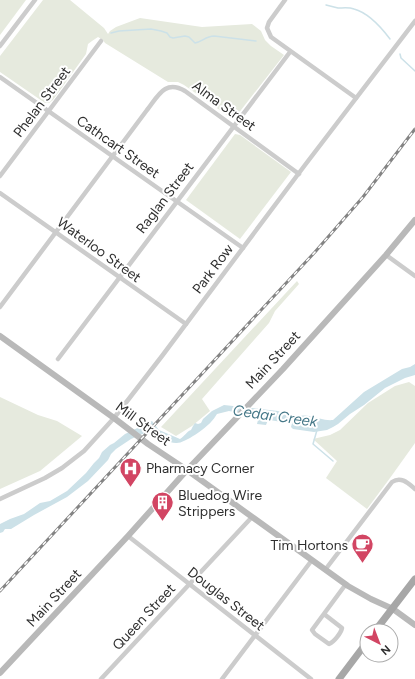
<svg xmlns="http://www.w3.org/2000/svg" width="415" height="679" viewBox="0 0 415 679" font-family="Figtree,sans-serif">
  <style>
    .green { fill: #e6eade }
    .water { fill: #cce1e8 }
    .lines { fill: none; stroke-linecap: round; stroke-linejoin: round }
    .stream { stroke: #cce1e8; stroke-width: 1.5 }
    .minor { stroke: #ccc; stroke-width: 4.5 }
    .secondary { stroke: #b9b9b9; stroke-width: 6 }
    .primary { stroke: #a7a7a7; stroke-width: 7 }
    .rail-casing { stroke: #848484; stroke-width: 3 }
    .rail { stroke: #fff; stroke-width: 1.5; stroke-dasharray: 4.5; stroke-linecap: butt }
    .labels { text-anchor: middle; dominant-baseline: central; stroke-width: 4; stroke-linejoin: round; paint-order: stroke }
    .street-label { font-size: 14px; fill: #2f2f2f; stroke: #fff }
    .poi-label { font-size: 14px; fill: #2f2f2f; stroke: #fff; text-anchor: start }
    .water-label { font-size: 15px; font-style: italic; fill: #467888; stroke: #fff }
  </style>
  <rect width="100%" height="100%" fill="#fff"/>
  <g class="green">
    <path d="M0,0H26L0,35Z"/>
    <path d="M43,0H70L104,28L108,34L110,31L116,27L140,18L202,27L252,24L261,31L265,40L271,46L284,55L234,119V118H231L184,85L178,82H168L105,43L103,40L98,37L92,41L88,44L86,54L53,100L49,103H45L0,72V56Z"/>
    <path d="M235,134L240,135L291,172L240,239L186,200Z"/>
    <path d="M297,281L299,284L275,311L269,323L202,399L210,411L192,426L176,436L161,427Z"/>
    <path d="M409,382L415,386V443L390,478L367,509L326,478L337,461L313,439L330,435L340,430L368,403L395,386Z"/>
    <path d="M0,397L38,415L57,421L82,436L40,471L0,489Z"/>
  </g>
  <path class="water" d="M415,364V375L405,378L385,388L364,405L350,414L338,424L333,427L327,430L314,432L293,429L291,427L292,423L291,422C283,424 276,420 268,420L266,425L257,424L258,420L255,416L229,411L217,414C215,417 213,420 211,422C206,428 184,444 176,443C169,443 154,436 147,432L131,439L116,449L111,454L108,460L88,481L67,497L34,515L11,529H5L3,532L0,533V524L10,519L24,514L40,503L50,501L67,491L86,473L94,463L99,458L102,452L110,445L114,443L125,434L152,421L159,430L180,439C185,436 186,432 191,430L193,426L195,423L198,424L201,423L203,419L212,411L224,405L278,411C283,413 287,416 293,416C298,416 303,415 309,416C317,417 325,421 333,420L364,392L402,369L410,367Z"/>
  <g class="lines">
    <g class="stream">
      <path d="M326,5C330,6 334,7 338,8C343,8 349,7 354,9C369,13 381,27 390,39"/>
      <path d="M111,33L119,31L151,29L161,31L167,33L170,37L173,38L185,36L189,37L195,43C202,42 206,36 214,36L256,41"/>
      <path d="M400,54L401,58L415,71"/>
      <path d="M317,430L313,444L333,461"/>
    </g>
    <g class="minor">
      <path d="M285,0L269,22L267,28L271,37L356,98"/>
      <path d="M0,46L35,0"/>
      <path d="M0,77L243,248"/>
      <path d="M0,176L101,41"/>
      <path d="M0,193L186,324"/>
      <path d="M386,255L415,276"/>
      <path d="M0,307L147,110C158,96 165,79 185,91L299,174"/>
      <path d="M58,359L290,52"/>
      <path d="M0,499L45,478L62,468L84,451L114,418L162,356L305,165L415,21"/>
      <path d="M128,536L311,679"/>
      <path d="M325,570L392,482C401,476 408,483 415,489"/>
      <path d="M324,614L342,628C341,633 334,642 329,644L315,634L312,630L346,584"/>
      <path d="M101,679L252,517"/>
      <path d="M222,679L312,560"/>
    </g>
    <g class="secondary">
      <path d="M0,336L114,418L148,444L187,470L348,586L371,599L393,609L415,625"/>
      <path d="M0,673L128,536L187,470L283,369L386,255L415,220"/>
    </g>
    <g class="primary">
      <path d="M375,631L415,579"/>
      <path d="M339,679L367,642"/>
    </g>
    <defs>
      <path id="rail" d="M0,591L315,252L363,197L415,129"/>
    </defs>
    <use href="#rail" class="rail-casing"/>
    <use href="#rail" class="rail"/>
  </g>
  <defs>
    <symbol id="hospital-pin" viewBox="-11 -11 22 30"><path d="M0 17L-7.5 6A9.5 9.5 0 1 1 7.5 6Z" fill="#d24563" stroke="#fff"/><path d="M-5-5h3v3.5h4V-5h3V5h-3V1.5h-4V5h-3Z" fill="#fff"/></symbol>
    <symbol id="building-pin" viewBox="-11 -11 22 30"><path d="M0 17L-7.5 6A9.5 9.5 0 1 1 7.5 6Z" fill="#d24563" stroke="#fff"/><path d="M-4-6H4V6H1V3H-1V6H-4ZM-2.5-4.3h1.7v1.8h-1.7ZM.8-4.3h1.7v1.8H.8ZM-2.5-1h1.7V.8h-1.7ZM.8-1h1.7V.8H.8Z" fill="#fff"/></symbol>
    <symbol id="cafe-pin" viewBox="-11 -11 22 30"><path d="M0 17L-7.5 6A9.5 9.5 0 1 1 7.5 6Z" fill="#d24563" stroke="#fff"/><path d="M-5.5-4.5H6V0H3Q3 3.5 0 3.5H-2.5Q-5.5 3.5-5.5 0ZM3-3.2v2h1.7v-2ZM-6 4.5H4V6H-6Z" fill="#fff"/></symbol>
  </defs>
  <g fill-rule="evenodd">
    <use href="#hospital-pin" x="118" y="456" width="25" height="34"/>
    <use href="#building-pin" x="150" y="490" width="25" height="34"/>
    <use href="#cafe-pin" x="350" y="532" width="25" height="34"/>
  </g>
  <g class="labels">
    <g class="street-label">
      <text transform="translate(42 102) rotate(-53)">Phelan Street</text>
      <text transform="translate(224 106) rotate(36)">Alma Street</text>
      <text transform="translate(118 147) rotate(35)">Cathcart Street</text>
      <text transform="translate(165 198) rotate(-53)">Raglan Street</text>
      <text transform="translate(99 250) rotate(36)">Waterloo Street</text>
      <text transform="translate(213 269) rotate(-53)">Park Row</text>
      <text transform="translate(273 360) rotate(-47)">Main Street</text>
      <text transform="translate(143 424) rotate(36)">Mill Street</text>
      <text transform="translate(54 598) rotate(-47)">Main Street</text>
      <text transform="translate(226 599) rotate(38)">Douglas Street</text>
      <text transform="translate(144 617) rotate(-47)">Queen Street</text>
    </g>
    <g class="poi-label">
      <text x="146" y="468">Pharmacy Corner</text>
      <text x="178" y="495">Bluedog Wire<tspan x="178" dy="16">Strippers</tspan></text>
      <text x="348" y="545" text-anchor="end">Tim Hortons</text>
    </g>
    <g class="water-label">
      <text transform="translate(275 416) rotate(8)">Cedar Creek</text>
    </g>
  </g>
  <g transform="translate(379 643) rotate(138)"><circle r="19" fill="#ffffff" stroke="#acacac"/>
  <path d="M0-3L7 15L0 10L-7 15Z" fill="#d24563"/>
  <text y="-6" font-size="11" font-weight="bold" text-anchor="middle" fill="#2f2f2f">N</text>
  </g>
</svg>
